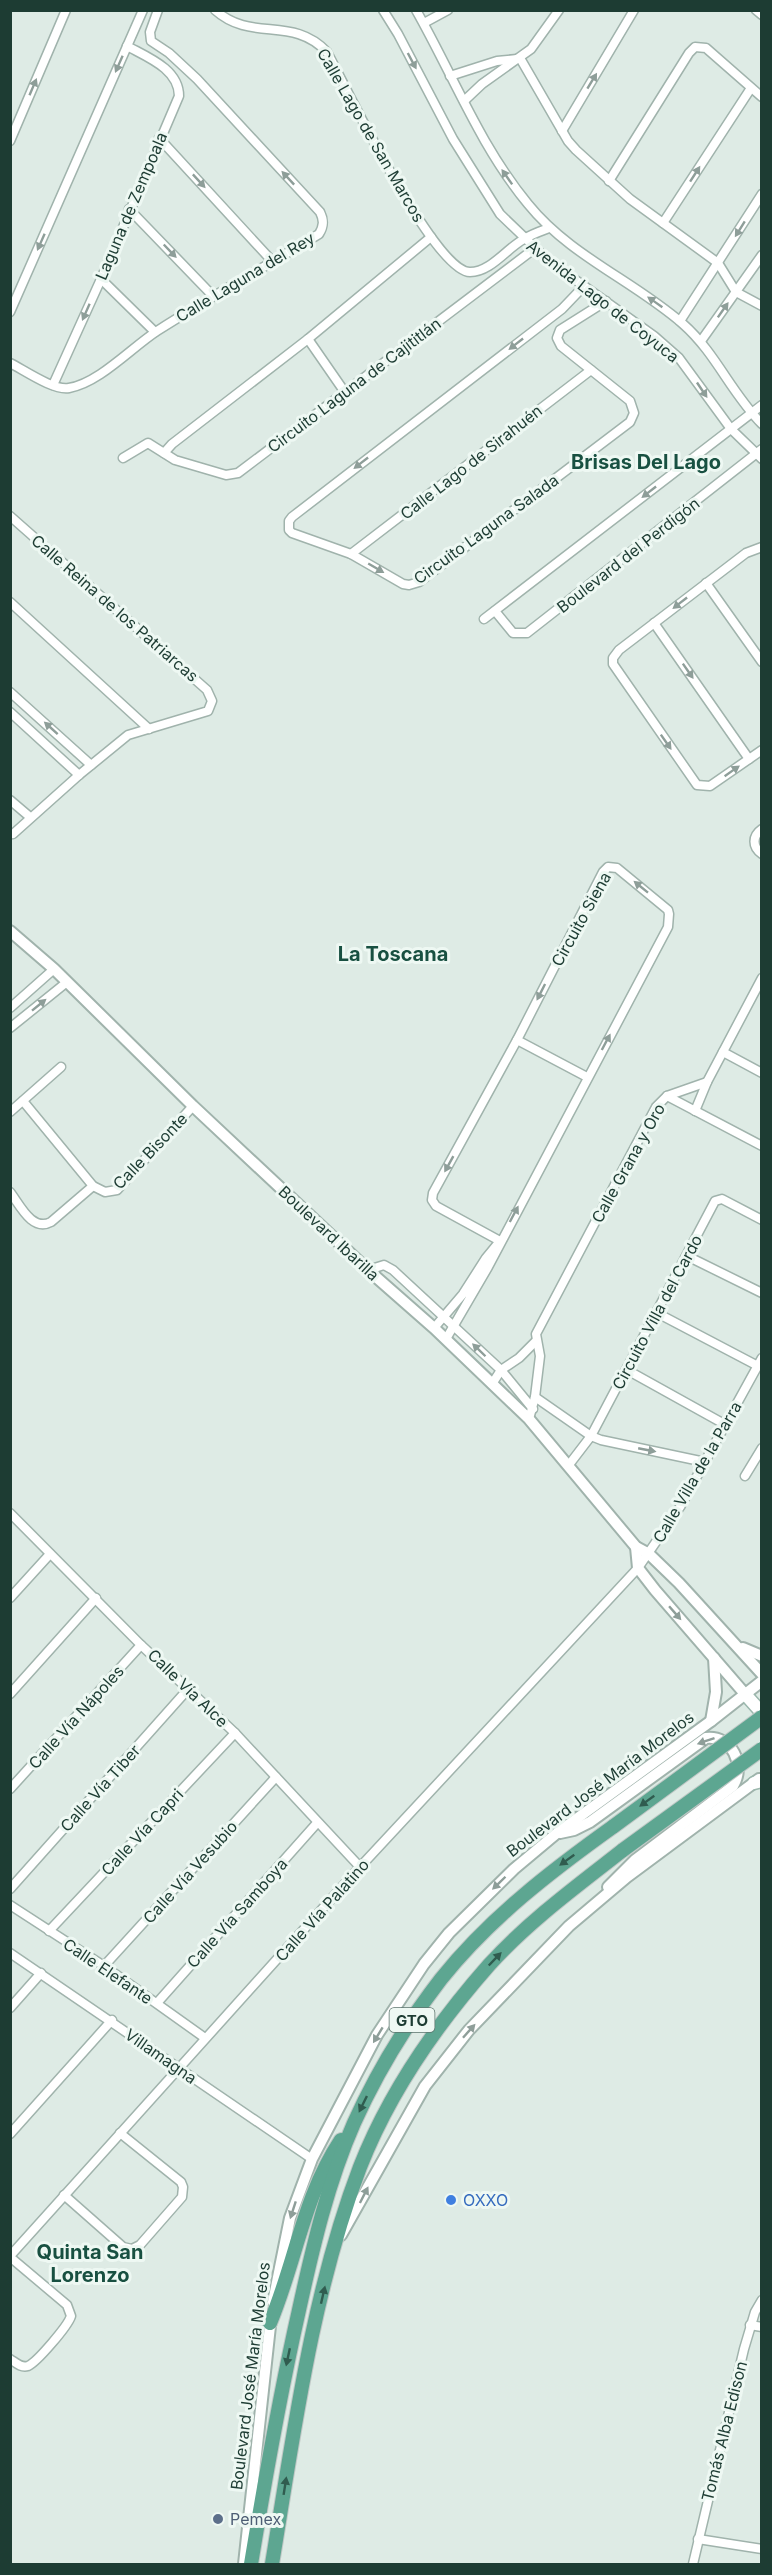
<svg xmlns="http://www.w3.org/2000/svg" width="772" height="2575" viewBox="0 0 772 2575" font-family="Inter,sans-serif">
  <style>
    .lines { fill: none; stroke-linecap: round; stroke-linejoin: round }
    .minor-casing { stroke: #a0b3ac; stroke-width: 11 }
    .tertiary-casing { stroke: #a0b3ac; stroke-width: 14 }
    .secondary-casing { stroke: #9bb8ad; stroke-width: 15 }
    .primary-casing { stroke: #c0c8c6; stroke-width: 16 }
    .minor { stroke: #fff; stroke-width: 8 }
    .tertiary { stroke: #fff; stroke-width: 10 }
    .secondary { stroke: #fff; stroke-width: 12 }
    .primary { stroke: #5da691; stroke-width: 14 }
    .primary-bridge-casing { stroke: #c0c8c6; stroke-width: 16; stroke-linecap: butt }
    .primary-bridge { stroke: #5da691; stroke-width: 14 }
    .oneway { fill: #8e9e99 }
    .oneway2 { fill: #305c4f }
    .shop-dot { fill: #3f7fe0; stroke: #eef8f3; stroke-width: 2 }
    .service-dot { fill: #5c6f8a; stroke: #eef8f3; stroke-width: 2 }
    .labels { text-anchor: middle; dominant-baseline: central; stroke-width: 6; stroke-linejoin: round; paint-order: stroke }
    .shield { fill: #eef8f3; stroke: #5c746d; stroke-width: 1.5 }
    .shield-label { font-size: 15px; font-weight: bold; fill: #1d3c33 }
    .street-label { font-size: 16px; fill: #1d3c33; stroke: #eef8f3 }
    .shop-label { font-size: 16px; fill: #366cbe; stroke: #eef8f3; text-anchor: start }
    .service-label { font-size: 16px; fill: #4e5e75; stroke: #eef8f3; text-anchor: start }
    .quarter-label { font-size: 20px; font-weight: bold; fill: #185041; stroke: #eef8f3 }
  </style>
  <rect width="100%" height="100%" fill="#deebe5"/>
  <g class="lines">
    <defs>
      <g id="minor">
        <path d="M215,10C252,43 292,15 327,52C346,87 434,272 470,272C491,272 507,248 524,239C532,234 541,231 549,228"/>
        <path d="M383,10L398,34L453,139L500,214L549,261L654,336L679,358L731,429L762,459"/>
        <path d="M416,10C453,75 480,146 528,204C570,256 634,281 683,324C716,353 731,393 762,424"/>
        <path d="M756,10L762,15"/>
        <path d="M424,23L448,10"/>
        <path d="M520,58L568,141L576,150L630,199L718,263L736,292L762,306"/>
        <path d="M450,76L497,61L517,59"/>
        <path d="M464,101L482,84L531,49L559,10"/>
        <path d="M562,131L634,10"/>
        <path d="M159,138L273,262"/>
        <path d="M10,141L66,10"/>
        <path d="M609,181L689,53L695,47L706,48L762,97"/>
        <path d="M129,209L213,296"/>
        <path d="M663,223L751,88"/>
        <path d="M101,279L155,332"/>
        <path d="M584,286L562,309L292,517L289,521V530L292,533L351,554L403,584L409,585L419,582L630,422L634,413L630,401L561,346L557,338L560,330L606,301"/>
        <path d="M10,312L143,10"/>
        <path d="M680,321L762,194"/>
        <path d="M308,339L344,391"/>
        <path d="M701,341L762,255"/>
        <path d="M10,363C24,370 54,391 69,388C99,383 131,348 157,331C210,297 265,267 319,234C324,226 324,220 320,212L197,79L169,53L151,41L150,32L158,10"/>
        <path d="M53,385L101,279L179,96C179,69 147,57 127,46"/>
        <path d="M164,453L172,444L308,339L431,237"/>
        <path d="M123,458L148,443L175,460L226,475L238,473L534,249"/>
        <path d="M10,516L207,690L212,701L208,711L128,735L79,775L13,834"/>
        <path d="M762,547L746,553L619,650L613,658V664L697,785L710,786L762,750"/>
        <path d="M351,554L591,370"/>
        <path d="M706,583L762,662"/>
        <path d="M10,602L149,729"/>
        <path d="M495,611L513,633H527L762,449"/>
        <path d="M484,619L762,405"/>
        <path d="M654,623L749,759"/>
        <path d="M10,692L91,765"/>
        <path d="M10,712L79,775"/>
        <path d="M10,800L30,817"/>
        <path d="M762,829C752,836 752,847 762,854"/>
        <path d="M10,1008L54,969"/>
        <path d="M10,1028L67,982"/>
        <path d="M517,1040L587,1077"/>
        <path d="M723,1052L762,1073"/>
        <path d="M667,1096L762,1146"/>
        <path d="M23,1101L93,1186L105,1192L117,1190L193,1106"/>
        <path d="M695,1111L707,1082"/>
        <path d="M10,1112L61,1067"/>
        <path d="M10,1192C20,1205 32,1232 51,1222L93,1186"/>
        <path d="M687,1256L762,1293"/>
        <path d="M368,1270L384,1265L393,1270L501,1370L533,1409"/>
        <path d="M657,1313L758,1366"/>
        <path d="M434,1328L463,1294L486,1258L500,1241L436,1206L432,1200L433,1193L517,1040L603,872L608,867L617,868L668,910L669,914L668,927L488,1267L446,1339"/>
        <path d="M627,1370L726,1425"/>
        <path d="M492,1384L501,1370L519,1358L536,1341"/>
        <path d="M535,1397L591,1436L601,1440L705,1462"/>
        <path d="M529,1419L535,1397L540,1356L536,1334L656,1107L667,1096L707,1082L762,978"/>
        <path d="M568,1466L591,1436L715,1201L722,1199L762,1220"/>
        <path d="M745,1476L762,1448"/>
        <path d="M10,1513L141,1645L235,1733L360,1867"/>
        <path d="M10,1598L50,1554"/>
        <path d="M10,1694L96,1598"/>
        <path d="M10,1789L141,1645"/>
        <path d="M10,1889L189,1688"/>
        <path d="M10,1905L104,1966L205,2038"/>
        <path d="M49,1931L235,1733"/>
        <path d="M10,1953L312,2159"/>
        <path d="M104,1966L276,1777"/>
        <path d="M157,2003L317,1823"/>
        <path d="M10,2008L41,1973"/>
        <path d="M10,2134L112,2020"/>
        <path d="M64,2195L123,2247L132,2249L140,2245L182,2197L183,2187L181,2182L120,2133"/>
        <path d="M10,2256L360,1867L638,1568L680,1507L762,1358"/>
        <path d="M10,2257L67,2305L71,2316C68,2326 37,2362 28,2366C21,2368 16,2363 10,2359"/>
        <path d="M750,2325L762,2327"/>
        <path d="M698,2539L762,2549"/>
        <path d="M693,2564L744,2349L755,2312L762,2300"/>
      </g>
      <g id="tertiary">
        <path d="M10,931L54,969L193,1106L368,1270L434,1328L529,1419L636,1547L649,1554L679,1583L762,1674"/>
        <path d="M636,1547L638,1568L655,1590L745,1694"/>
        <path d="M743,1648L762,1656"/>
        <path d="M711,1721L716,1692L714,1658"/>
        <path d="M560,1833L574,1830L590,1822L706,1738C732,1735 746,1765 733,1786L635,1860L608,1887"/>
        <path d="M341,2235L425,2086L469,2030L569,1926L627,1877L759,1779"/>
        <path d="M273,2302L290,2218L312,2159L377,2035L424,1964L449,1933L514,1869L557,1833L711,1721L762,1681"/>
        <path d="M244,2564L271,2317"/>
      </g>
      <g id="secondary">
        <path d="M745,1694L762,1713"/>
        <path d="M754,1783L762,1781"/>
      </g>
      <g id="primary">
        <path d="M270,2323C296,2261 303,2197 341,2140"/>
        <path d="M251,2564C265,2479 280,2394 299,2310C313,2246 328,2182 354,2123C377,2072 407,2023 441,1979C490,1918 551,1871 614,1826"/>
        <path d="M272,2564C294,2432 312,2293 360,2167C389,2093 437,2024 489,1965C529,1921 577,1886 623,1850"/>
      </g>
    </defs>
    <use href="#minor" class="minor-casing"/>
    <use href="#tertiary" class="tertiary-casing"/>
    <use href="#secondary" class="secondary-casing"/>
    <use href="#primary" class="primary-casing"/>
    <use href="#minor" class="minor"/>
    <use href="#tertiary" class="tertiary"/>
    <use href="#secondary" class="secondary"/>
    <use href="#primary" class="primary"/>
    <defs>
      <g id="primary-bridge">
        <path d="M614,1826L762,1717"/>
        <path d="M623,1850L762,1749"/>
      </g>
    </defs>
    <use href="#primary-bridge" class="primary-bridge-casing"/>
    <use href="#primary-bridge" class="primary-bridge"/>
  </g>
  <defs><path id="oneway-solid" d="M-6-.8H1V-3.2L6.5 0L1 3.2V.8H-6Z" transform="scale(1.5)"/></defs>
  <g class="oneway">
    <use href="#oneway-solid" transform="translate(412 61) rotate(62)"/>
    <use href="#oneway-solid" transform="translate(119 64) rotate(114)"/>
    <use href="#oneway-solid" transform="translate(592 81) rotate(-59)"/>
    <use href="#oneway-solid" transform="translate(33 87) rotate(-67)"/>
    <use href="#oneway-solid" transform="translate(695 174) rotate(-57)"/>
    <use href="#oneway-solid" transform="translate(507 177) rotate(-125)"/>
    <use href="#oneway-solid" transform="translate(288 178) rotate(-133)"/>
    <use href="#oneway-solid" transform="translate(199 181) rotate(47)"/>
    <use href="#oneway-solid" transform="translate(740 229) rotate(122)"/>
    <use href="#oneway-solid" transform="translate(41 242) rotate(114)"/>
    <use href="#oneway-solid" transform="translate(170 251) rotate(46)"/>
    <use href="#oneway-solid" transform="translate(655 302) rotate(-145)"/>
    <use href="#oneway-solid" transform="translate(723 310) rotate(-55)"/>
    <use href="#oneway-solid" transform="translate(86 312) rotate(114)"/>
    <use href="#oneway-solid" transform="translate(516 344) rotate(142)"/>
    <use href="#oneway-solid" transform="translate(702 390) rotate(56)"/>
    <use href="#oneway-solid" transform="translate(361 463) rotate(142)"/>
    <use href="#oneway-solid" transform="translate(649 492) rotate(142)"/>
    <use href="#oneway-solid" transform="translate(376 568) rotate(30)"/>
    <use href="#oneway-solid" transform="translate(680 603) rotate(142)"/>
    <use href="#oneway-solid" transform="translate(688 671) rotate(55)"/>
    <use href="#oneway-solid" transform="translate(51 728) rotate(-138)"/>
    <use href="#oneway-solid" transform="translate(666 742) rotate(55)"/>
    <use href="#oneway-solid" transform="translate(732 771) rotate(-35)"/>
    <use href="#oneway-solid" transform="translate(641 887) rotate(-141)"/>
    <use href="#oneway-solid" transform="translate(541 992) rotate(117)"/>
    <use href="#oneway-solid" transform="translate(39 1005) rotate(-39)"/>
    <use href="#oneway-solid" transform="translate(606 1042) rotate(-62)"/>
    <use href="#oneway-solid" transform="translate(449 1164) rotate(119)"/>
    <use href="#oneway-solid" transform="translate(514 1214) rotate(-62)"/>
    <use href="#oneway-solid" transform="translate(479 1350) rotate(-136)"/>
    <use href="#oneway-solid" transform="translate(647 1450) rotate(11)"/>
    <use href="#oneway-solid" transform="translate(675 1613) rotate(49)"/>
    <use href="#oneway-solid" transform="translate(706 1741) rotate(161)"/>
    <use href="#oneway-solid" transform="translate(499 1883) rotate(136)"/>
    <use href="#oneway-solid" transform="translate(469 2031) rotate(-48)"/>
    <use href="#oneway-solid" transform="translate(378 2035) rotate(121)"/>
    <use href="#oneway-solid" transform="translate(364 2195) rotate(-63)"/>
    <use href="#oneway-solid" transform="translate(293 2210) rotate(108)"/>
  </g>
  <g class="oneway2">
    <use href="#oneway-solid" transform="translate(647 1801) rotate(144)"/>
    <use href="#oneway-solid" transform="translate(567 1860) rotate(144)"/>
    <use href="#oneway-solid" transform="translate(495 1959) rotate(-46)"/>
    <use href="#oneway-solid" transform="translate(363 2104) rotate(116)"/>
    <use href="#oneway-solid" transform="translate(323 2295) rotate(-77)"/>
    <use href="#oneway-solid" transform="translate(288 2357) rotate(102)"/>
    <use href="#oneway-solid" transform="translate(285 2486) rotate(-81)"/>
  </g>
  <circle class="shop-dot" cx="451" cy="2200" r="6"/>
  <circle class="service-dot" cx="218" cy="2519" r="6"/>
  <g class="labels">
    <rect class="shield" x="389.5" y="2008" width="45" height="24" rx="4.5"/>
    <g class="shield-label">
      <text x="412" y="2020">GTO</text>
    </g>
    <g class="street-label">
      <text transform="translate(371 135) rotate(60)">Calle Lago de San Marcos</text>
      <text transform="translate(131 206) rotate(-67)">Laguna de Zempoala</text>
      <text transform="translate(245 277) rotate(-31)">Calle Laguna del Rey</text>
      <text transform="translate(603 301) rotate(38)">Avenida Lago de Coyuca</text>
      <text transform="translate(354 385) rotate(-37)">Circuito Laguna de Cajititlán</text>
      <text transform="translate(471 462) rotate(-38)">Calle Lago de Sirahuén</text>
      <text transform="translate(486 529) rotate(-36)">Circuito Laguna Salada</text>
      <text transform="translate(628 555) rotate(-38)">Boulevard del Perdigón</text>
      <text transform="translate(115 608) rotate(41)">Calle Reina de los Patriarcas</text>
      <text transform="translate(581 919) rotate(-61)">Circuito Siena</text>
      <text transform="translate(150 1151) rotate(-46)">Calle Bisonte</text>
      <text transform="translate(628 1163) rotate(-61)">Calle Grana y Oro</text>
      <text transform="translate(329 1233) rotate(43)">Boulevard Ibarilla</text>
      <text transform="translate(657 1312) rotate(-62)">Circuito Villa del Cardo</text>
      <text transform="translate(697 1472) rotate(-60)">Calle Villa de la Parra</text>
      <text transform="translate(188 1688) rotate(44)">Calle Vía Alce</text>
      <text transform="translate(76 1717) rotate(-48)">Calle Vía Nápoles</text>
      <text transform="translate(600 1784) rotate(-37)">Boulevard José María Morelos</text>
      <text transform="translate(100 1788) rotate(-48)">Calle Vía Tiber</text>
      <text transform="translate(142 1832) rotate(-47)">Calle Vía Capri</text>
      <text transform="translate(190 1872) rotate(-48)">Calle Vía Vesubio</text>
      <text transform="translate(322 1910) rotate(-48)">Calle Vía Palatino</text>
      <text transform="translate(237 1913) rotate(-48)">Calle Vía Samboya</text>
      <text transform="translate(108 1971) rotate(34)">Calle Elefante</text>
      <text transform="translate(161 2056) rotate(35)">Villamagna</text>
      <text transform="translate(250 2376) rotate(-83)">Boulevard José María Morelos</text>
      <text transform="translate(724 2431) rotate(-76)">Tomás Alba Edison</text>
    </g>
    <g class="shop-label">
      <text x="463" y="2200">OXXO</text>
    </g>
    <g class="service-label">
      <text x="230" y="2519">Pemex</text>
    </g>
    <g class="quarter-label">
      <text x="646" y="462">Brisas Del Lago</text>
      <text x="393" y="954">La Toscana</text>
      <text x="90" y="2252">Quinta San<tspan x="90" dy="23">Lorenzo</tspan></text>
    </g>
  </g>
  <rect width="772" height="2575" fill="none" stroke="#1d3c33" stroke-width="24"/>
</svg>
